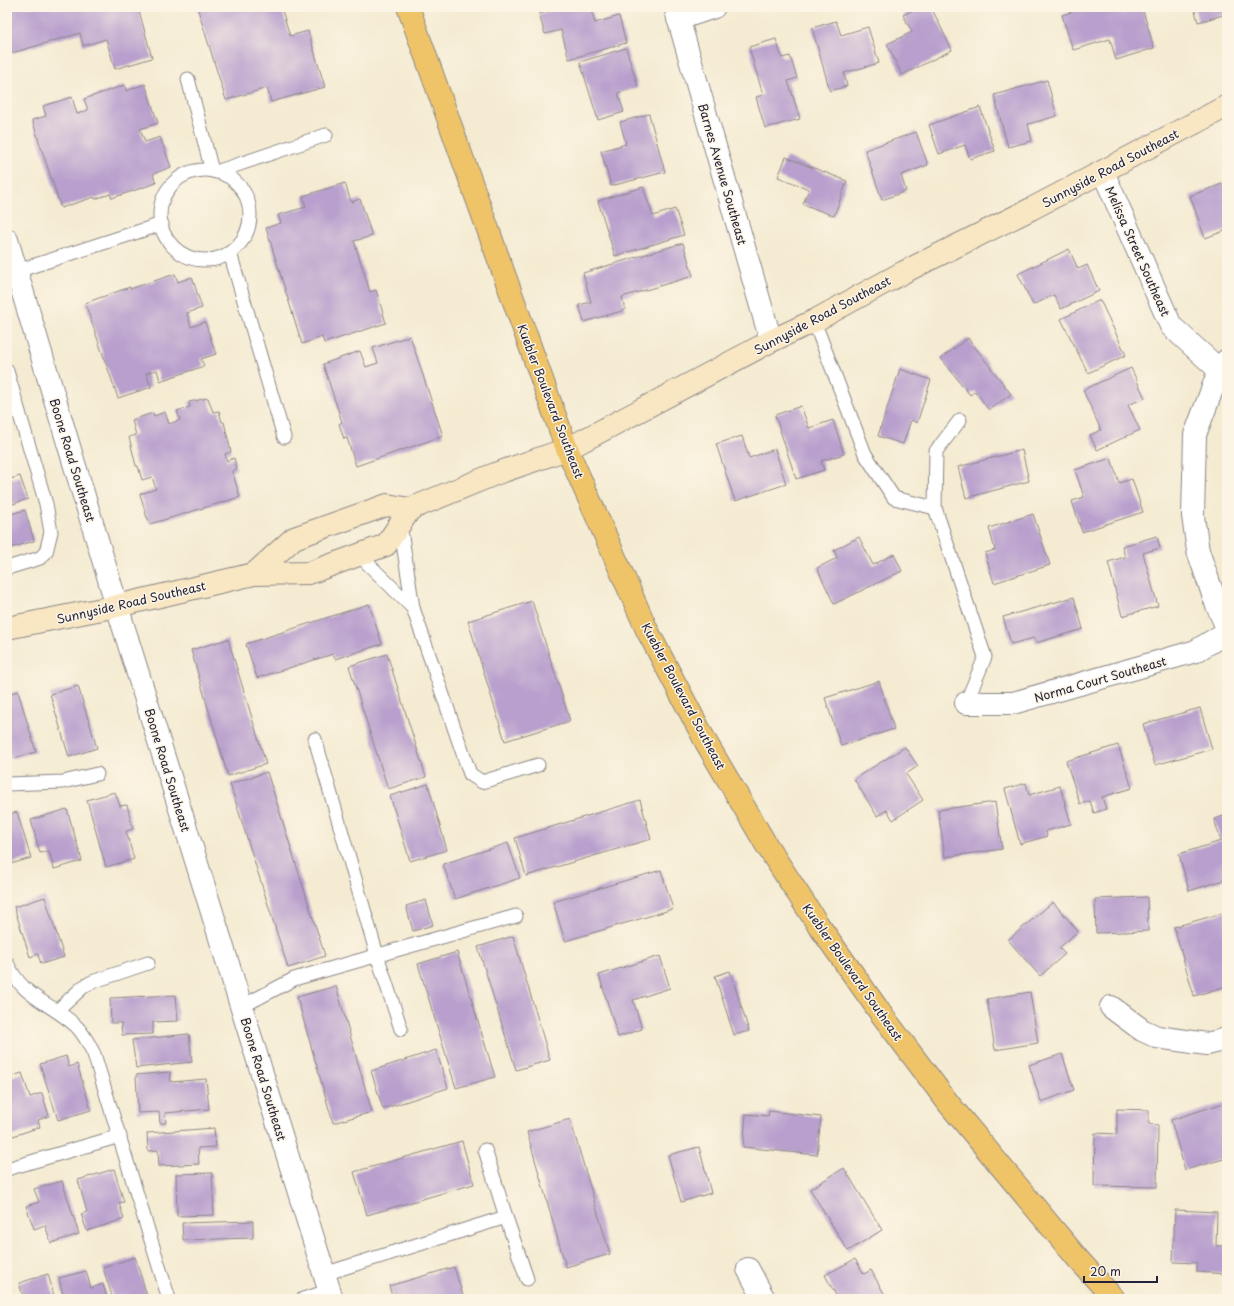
<svg xmlns="http://www.w3.org/2000/svg" width="1234" height="1306" viewBox="0 0 1234 1306" font-family="'Playpen Sans',sans-serif">
  <style>
    .building { fill: #b89fcd }
    .lines { fill: none; stroke-linecap: round; stroke-linejoin: round }
    .service-casing { stroke: #8b8686; stroke-width: 15 }
    .minor-casing { stroke: #8b8686; stroke-width: 24 }
    .tertiary-casing { stroke: #8b8686; stroke-width: 24 }
    .secondary-casing { stroke: #8b8686; stroke-width: 24 }
    .primary-casing { stroke: #8b8686; stroke-width: 24 }
    .service { stroke: #fff; stroke-width: 13 }
    .minor { stroke: #fff; stroke-width: 22 }
    .tertiary { stroke: #fff; stroke-width: 22 }
    .secondary { stroke: #f9e7c3; stroke-width: 22 }
    .primary { stroke: #efc469; stroke-width: 22 }
    .labels { text-anchor: middle; dominant-baseline: central; stroke-width: 3; stroke-linejoin: round; paint-order: stroke }
    .street-label { font-size: 12px; fill: #22223b; stroke: #fcf5e5 }
  </style>
  <rect width="100%" height="100%" fill="#fcf5e5"/>
  <filter id="ink" filterUnits="userSpaceOnUse"><feTurbulence type="fractalNoise" baseFrequency=".025" numOctaves="2"/><feDisplacementMap in="SourceGraphic" scale="8" xChannelSelector="R" yChannelSelector="G"/><feConvolveMatrix kernelMatrix="1 2 1 2 8 2 1 2 1" color-interpolation-filters="sRGB"/></filter>
  <filter id="wash" filterUnits="userSpaceOnUse"><feTurbulence type="fractalNoise" baseFrequency=".012" numOctaves="4" result="noise"/><feDisplacementMap in="SourceGraphic" scale="16" xChannelSelector="R" yChannelSelector="G"/><feGaussianBlur stdDeviation="0.9" result="paint"/><feColorMatrix in="noise" values="0 0 0 0 0 0 0 0 0 0 0 0 0 0 0 0 0 1.4 0 .05"/><feComposite in="paint" operator="in"/></filter>
  <g filter="url(#wash)">
    <rect width="100%" height="100%" fill="#f4ebd2"/>
    <g id="blocks">
      <g class="building">
        <path d="M7,7H138L152,58L115,69L106,39L83,46L80,33L12,53L7,34Z"/>
        <path d="M197,7H281L290,36L308,31L325,87L271,102L267,88L226,100Z"/>
        <path d="M553,7H591L595,23L619,16L626,43L569,59L561,30L545,34L539,14L554,10Z"/>
        <path d="M919,7H931L952,50L902,75L887,44L912,32L903,15Z"/>
        <path d="M1088,7H1142L1154,48L1116,60L1110,39L1073,50L1062,15Z"/>
        <path d="M1194,7H1227V14L1198,22Z"/>
        <path d="M836,21L841,35L868,27L879,63L844,73L847,86L830,91L812,28Z"/>
        <path d="M776,39L782,58L790,56L797,78L788,81L800,119L765,128L756,97L763,95L749,47Z"/>
        <path d="M626,48L638,87L618,93L624,112L598,120L580,62Z"/>
        <path d="M1047,80L1057,116L1028,124L1032,141L1008,147L994,95Z"/>
        <path d="M145,84L158,123L140,129L145,142L160,137L171,167L153,174L156,183L112,198L110,194L95,199L94,197L61,208L32,120L46,116L43,106L72,97L77,114L88,110L84,99L125,85L126,91Z"/>
        <path d="M980,107L995,151L970,159L965,145L939,154L929,125Z"/>
        <path d="M649,114L665,172L611,186L601,151L626,144L620,122Z"/>
        <path d="M916,132L928,165L901,175L906,191L882,200L865,150Z"/>
        <path d="M786,157L847,181L834,216L803,204L809,189L778,177Z"/>
        <path d="M1227,182V230L1205,238L1190,196Z"/>
        <path d="M345,183L351,202L360,199L372,236L354,241L370,292L376,290L386,323L324,343L322,337L302,344L266,228L281,223L278,215L306,207L303,196Z"/>
        <path d="M643,187L653,216L675,209L684,235L615,256L598,201Z"/>
        <path d="M683,243L693,276L622,297L625,310L584,322L579,305L591,302L583,273Z"/>
        <path d="M1069,249L1078,269L1087,265L1099,291L1061,309L1054,295L1033,305L1018,274Z"/>
        <path d="M175,274L178,282L192,277L202,308L187,313L191,327L205,322L216,354L201,359L204,366L160,381L157,370L146,373L151,387L118,398L85,303L130,287V289Z"/>
        <path d="M1100,300L1126,355L1088,373L1061,319Z"/>
        <path d="M410,336L443,436L356,466L347,438L344,439L339,424L342,422L323,364L360,351L366,367L378,363L373,348Z"/>
        <path d="M968,338L1011,394L989,410L975,391L970,395L941,358Z"/>
        <path d="M1131,368L1145,398L1128,405L1140,430L1097,450L1090,435L1101,430L1083,390Z"/>
        <path d="M900,369L931,380L917,423L911,420L903,444L878,436Z"/>
        <path d="M208,398L213,412L219,411L222,422H224L231,452L225,454L227,461L234,458L237,469L232,471L240,497L150,524L148,518H147L140,494L156,489L152,477L142,480L138,466H136L129,437L136,435L132,420L153,413L154,416L165,412L169,424L180,420L177,411L190,407L189,402Z"/>
        <path d="M801,406L809,428L833,420L844,454L821,461L824,470L796,479L775,415Z"/>
        <path d="M742,436L749,458L775,449L786,484L735,501L716,444Z"/>
        <path d="M1022,450L1029,481L966,498L958,467Z"/>
        <path d="M1111,458L1119,483L1132,479L1143,512L1082,532L1072,501L1084,497L1075,470Z"/>
        <path d="M20,476L28,499L7,506V480Z"/>
        <path d="M25,510L34,541L7,549V515Z"/>
        <path d="M1033,514L1050,565L994,583L985,553L995,550L989,528Z"/>
        <path d="M1157,536L1160,548L1143,553L1158,606L1122,616L1108,562L1125,557L1122,546Z"/>
        <path d="M859,537L873,565L894,554L902,571L834,604L817,568L837,558L834,550Z"/>
        <path d="M1074,597L1083,629L1036,643L1034,638L1011,644L1003,617Z"/>
        <path d="M532,601L570,721L505,741L468,621Z"/>
        <path d="M369,604L382,644L335,659L333,654L257,678L246,644Z"/>
        <path d="M228,639L266,764L228,776L191,650Z"/>
        <path d="M387,654L426,777L388,789L349,666Z"/>
        <path d="M879,681L894,729L841,746L825,698Z"/>
        <path d="M78,686L97,748L69,757L50,694Z"/>
        <path d="M18,691L36,752L11,759L7,745V694Z"/>
        <path d="M1200,708L1212,749L1155,765L1143,724Z"/>
        <path d="M1118,745L1132,788L1102,797L1106,809L1094,813L1090,801L1080,804L1066,761Z"/>
        <path d="M905,747L918,766L906,774L923,800L893,820L887,810L877,816L854,779Z"/>
        <path d="M267,772L325,956L288,968L230,784Z"/>
        <path d="M1026,783L1029,795L1060,786L1071,824L1046,831L1047,836L1020,844L1005,789Z"/>
        <path d="M428,784L447,850L410,861L390,796Z"/>
        <path d="M115,792L120,806L127,805L133,829L126,831L134,859L106,867L87,800Z"/>
        <path d="M640,800L651,839L526,876L515,838Z"/>
        <path d="M995,802L1002,849L945,857L938,810Z"/>
        <path d="M67,809L82,861L54,869L49,851L40,853L31,820Z"/>
        <path d="M17,812L31,858L7,865V815Z"/>
        <path d="M1227,815V879L1189,891L1179,854L1221,841L1214,819Z"/>
        <path d="M508,843L520,878L455,899L443,864Z"/>
        <path d="M661,870L673,909L565,941L553,902Z"/>
        <path d="M45,897L64,957L41,964L38,954L30,957L14,907Z"/>
        <path d="M1147,897L1148,931L1096,933L1095,899Z"/>
        <path d="M426,900L433,925L413,931L406,906Z"/>
        <path d="M1053,902L1078,931L1059,948L1065,954L1040,976L1008,940Z"/>
        <path d="M1226,912L1227,986L1194,996L1174,927Z"/>
        <path d="M513,936L550,1060L516,1070L478,947Z"/>
        <path d="M457,952L495,1077L456,1088L418,964Z"/>
        <path d="M660,956L670,988L633,1000L642,1029L618,1037L599,975Z"/>
        <path d="M730,971L749,1031L734,1035L715,976Z"/>
        <path d="M336,986L372,1112L333,1123L297,997Z"/>
        <path d="M1030,992L1038,1043L995,1050L987,999Z"/>
        <path d="M176,995L178,1021L153,1022V1034L122,1035L121,1023H111L110,998Z"/>
        <path d="M189,1034L192,1062L136,1068L132,1040Z"/>
        <path d="M436,1050L448,1088L383,1109L371,1071Z"/>
        <path d="M1062,1054L1074,1090L1041,1102L1029,1065Z"/>
        <path d="M66,1056L69,1067L77,1064L91,1110L58,1120L40,1064Z"/>
        <path d="M170,1072L171,1082L206,1079L209,1109L165,1113L166,1123H160L159,1112L138,1113L136,1075Z"/>
        <path d="M22,1073L30,1097L42,1093L49,1116L38,1120L40,1127L7,1138V1078Z"/>
        <path d="M1227,1102V1158L1185,1170L1171,1120Z"/>
        <path d="M1117,1109L1149,1110V1124L1158,1125L1157,1187L1094,1186L1095,1133L1117,1134Z"/>
        <path d="M769,1111L821,1117L817,1155L743,1147L746,1114L768,1116Z"/>
        <path d="M570,1119L610,1254L566,1267L527,1132Z"/>
        <path d="M214,1128L216,1147L198,1148L199,1164L159,1166L158,1150L148,1151L147,1133Z"/>
        <path d="M462,1141L474,1184L367,1215L354,1172Z"/>
        <path d="M699,1147L711,1193L681,1202L668,1155Z"/>
        <path d="M844,1168L882,1230L848,1251L810,1189Z"/>
        <path d="M114,1169L124,1202L119,1203L124,1219L87,1231L81,1214L87,1212L78,1180Z"/>
        <path d="M212,1173L214,1215L177,1216L176,1174Z"/>
        <path d="M62,1181L79,1234L51,1243L45,1225L34,1229L26,1206L39,1202L34,1189Z"/>
        <path d="M1175,1210L1217,1212L1216,1246H1227V1274L1197,1272V1263L1173,1262Z"/>
        <path d="M253,1221V1238L183,1240L182,1223Z"/>
        <path d="M135,1257L148,1299H113L103,1268Z"/>
        <path d="M855,1259L864,1274L871,1270L887,1299H838L825,1275Z"/>
        <path d="M454,1267L464,1299H393L389,1286Z"/>
        <path d="M86,1271L91,1288L103,1284L107,1299H64L59,1278Z"/>
        <path d="M48,1274L55,1299H24L19,1283Z"/>
        <path d="M687,1295L688,1299H674Z"/>
      </g>
    </g>
  </g>
  <g filter="url(#ink)">
    <use href="#blocks" fill-opacity="0" stroke="#8b8686" stroke-width="1"/>
    <g class="lines">
      <defs>
        <g id="service">
          <path d="M188,79L212,171"/>
          <circle cx="205" cy="215" r="45"/>
          <path d="M216,172L326,135"/>
          <path d="M230,253L284,437"/>
          <path d="M17,271L162,224"/>
          <path d="M814,321L865,454L894,498L935,508"/>
          <path d="M7,371L46,504L51,532L46,552L40,558L7,568"/>
          <path d="M960,420L936,451L935,508L985,657L966,703"/>
          <path d="M359,555L413,608L400,524"/>
          <path d="M413,608L470,774L482,782L538,765"/>
          <path d="M315,739L377,955L401,1029"/>
          <path d="M7,784L63,782L97,774"/>
          <path d="M7,963C23,998 48,1001 75,1025C83,1032 89,1044 94,1054L169,1299"/>
          <path d="M241,1007L294,979L516,916"/>
          <path d="M57,1011L83,987L92,982L148,963"/>
          <path d="M7,1169L120,1136"/>
          <path d="M506,1217L527,1279"/>
          <path d="M324,1274L506,1217L485,1150"/>
          <path d="M303,1299L329,1291"/>
        </g>
        <g id="minor">
          <path d="M678,19L714,7"/>
          <path d="M1103,172L1171,326L1227,377"/>
          <path d="M7,240L117,606"/>
          <path d="M1227,360L1219,371L1195,435L1193,516L1198,551L1216,603L1227,628"/>
          <path d="M966,703H1013L1196,651L1227,632"/>
          <path d="M1111,1007L1142,1030L1157,1037L1207,1044L1227,1039"/>
          <path d="M748,1269L764,1299"/>
        </g>
        <g id="tertiary">
          <path d="M675,7L771,341"/>
          <path d="M117,606L332,1299"/>
        </g>
        <g id="secondary">
          <path d="M254,574L294,538L387,505L410,509L495,474L567,449L771,341L814,321L904,272L1031,209L1227,106"/>
          <path d="M7,628L117,606L254,574L309,573L386,545L410,509"/>
        </g>
        <path id="primary" d="M408,7L567,449L647,630L707,744L767,846L817,923L882,1015L949,1104L1078,1259L1114,1299"/>
      </defs>
      <use href="#service" class="service-casing"/>
      <use href="#minor" class="minor-casing"/>
      <use href="#tertiary" class="tertiary-casing"/>
      <use href="#secondary" class="secondary-casing"/>
      <use href="#primary" class="primary-casing"/>
      <use href="#service" class="service"/>
      <use href="#minor" class="minor"/>
      <use href="#tertiary" class="tertiary"/>
      <use href="#secondary" class="secondary"/>
      <use href="#primary" class="primary"/>
    </g>
  </g>
  <g class="labels">
    <g class="street-label">
      <text transform="translate(1110 168) rotate(-28)">Sunnyside Road Southeast</text>
      <text transform="translate(723 174) rotate(74)">Barnes Avenue Southeast</text>
      <text transform="translate(1138 251) rotate(66)">Melissa Street Southeast</text>
      <text transform="translate(822 315) rotate(-28)">Sunnyside Road Southeast</text>
      <text transform="translate(551 401) rotate(69)">Kuebler Boulevard Southeast</text>
      <text transform="translate(73 460) rotate(73)">Boone Road Southeast</text>
      <text transform="translate(131 602) rotate(-13)">Sunnyside Road Southeast</text>
      <text transform="translate(1100 679) rotate(-16)">Norma Court Southeast</text>
      <text transform="translate(684 696) rotate(62)">Kuebler Boulevard Southeast</text>
      <text transform="translate(168 770) rotate(73)">Boone Road Southeast</text>
      <text transform="translate(853 972) rotate(55)">Kuebler Boulevard Southeast</text>
      <text transform="translate(264 1079) rotate(73)">Boone Road Southeast</text>
    </g>
  </g>
  <rect width="1234" height="1306" fill="none" stroke="#fcf5e5" stroke-width="24"/>
  <path d="M1084 1276v6h73v-6" fill="none" stroke="#22223b" stroke-width="2"/>
  <text x="1090" y="1276" font-size="12" fill="#22223b" stroke="#fcf5e5" stroke-width="3" paint-order="stroke">20 m</text>
</svg>
